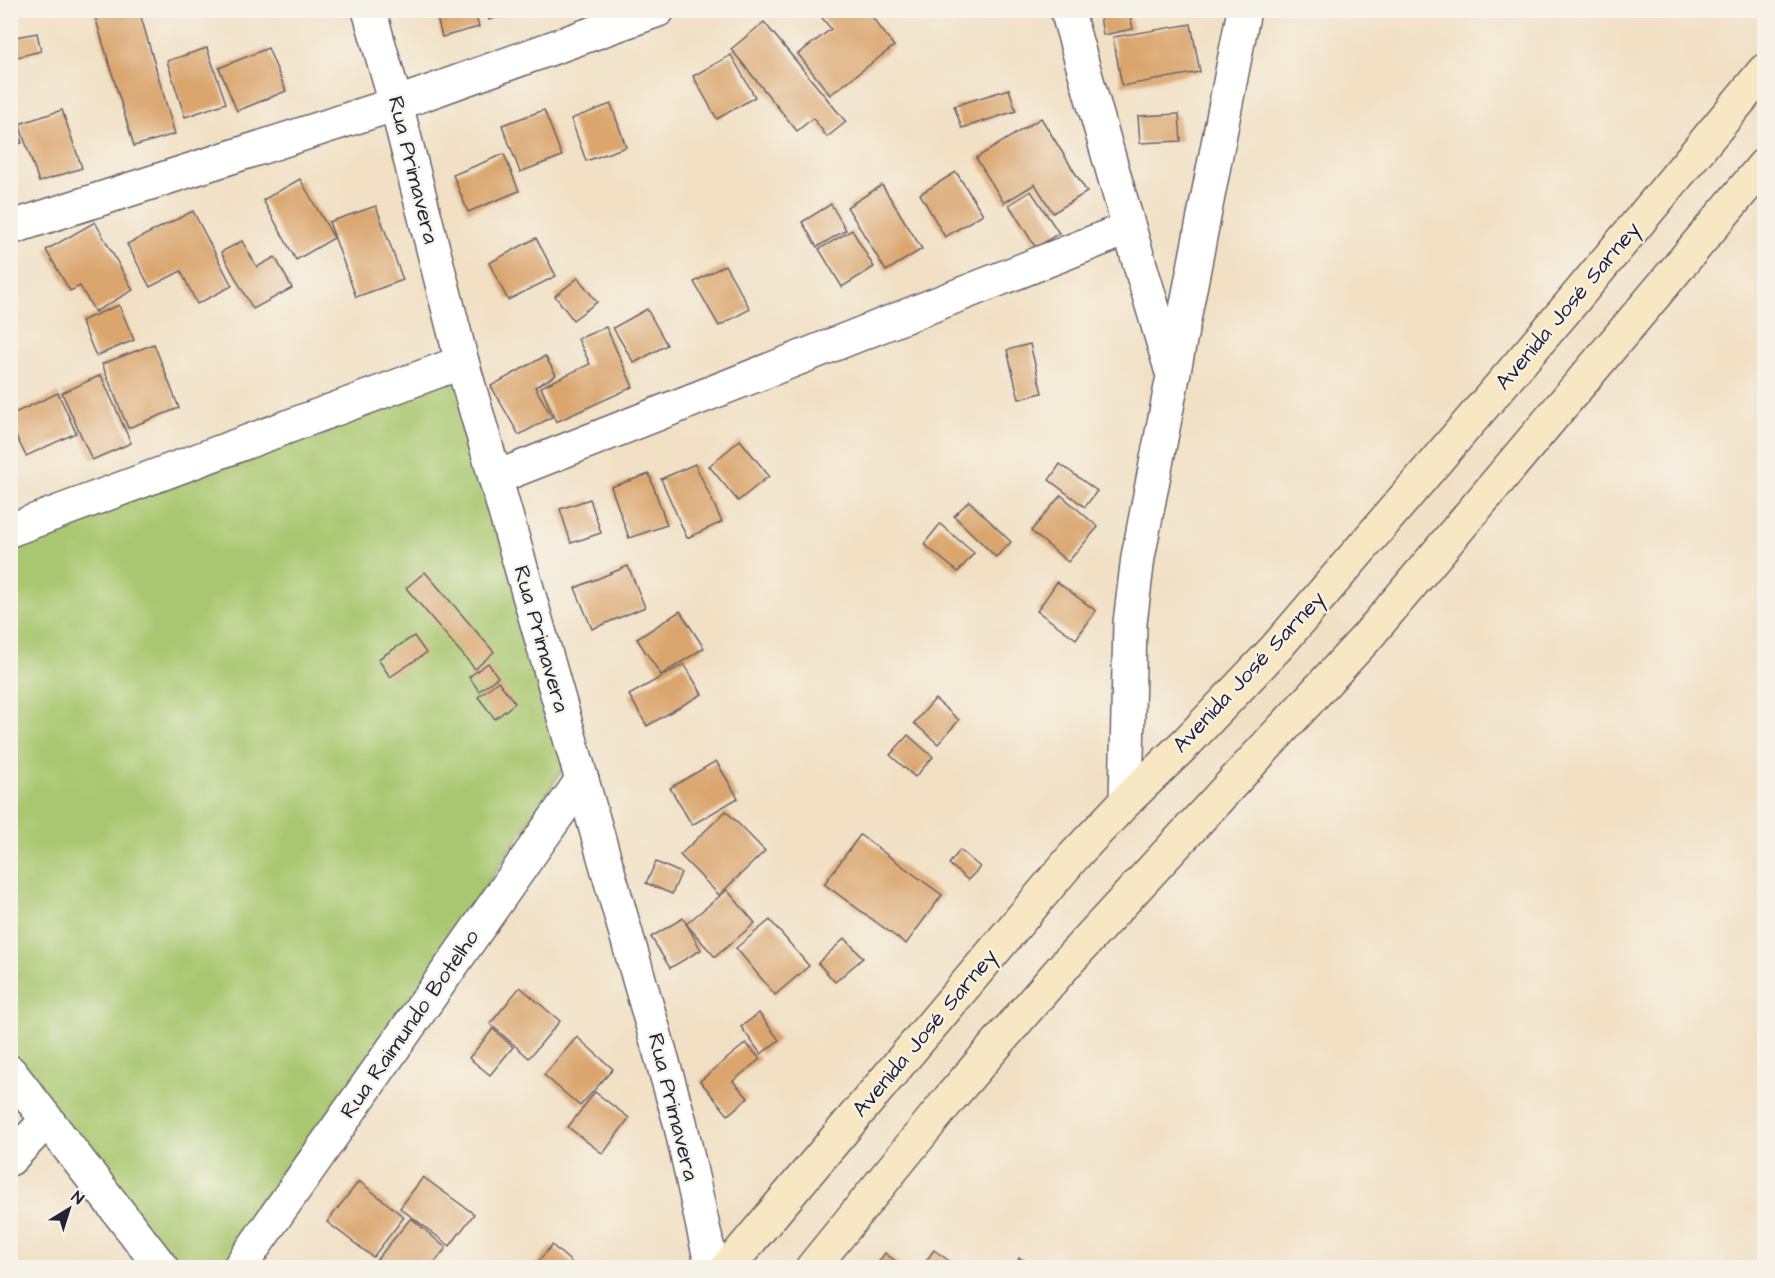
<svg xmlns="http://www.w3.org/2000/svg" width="1775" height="1278" viewBox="0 0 1775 1278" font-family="'Architects Daughter',sans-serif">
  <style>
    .green { fill: #a9c76f; stroke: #667455; stroke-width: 1.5 }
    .building { fill: #daa66e }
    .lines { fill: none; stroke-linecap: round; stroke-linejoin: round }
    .street-casing { stroke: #6a646b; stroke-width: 36 }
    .secondary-casing { stroke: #6a646b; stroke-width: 36 }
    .street { stroke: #fff; stroke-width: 33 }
    .secondary { stroke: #f7e8c3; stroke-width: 33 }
    .labels { text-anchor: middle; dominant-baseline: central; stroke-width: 4.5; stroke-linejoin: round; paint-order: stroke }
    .street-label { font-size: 22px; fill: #22223b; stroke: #f7f3e8 }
  </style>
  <rect width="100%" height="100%" fill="#f7f3e8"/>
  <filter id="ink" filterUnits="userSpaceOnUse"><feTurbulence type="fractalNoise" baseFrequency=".0167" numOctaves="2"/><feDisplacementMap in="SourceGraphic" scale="12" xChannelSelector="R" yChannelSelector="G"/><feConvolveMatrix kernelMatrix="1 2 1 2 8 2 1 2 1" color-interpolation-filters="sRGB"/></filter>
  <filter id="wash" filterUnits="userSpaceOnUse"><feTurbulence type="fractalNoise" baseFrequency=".008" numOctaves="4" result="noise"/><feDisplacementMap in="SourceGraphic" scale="24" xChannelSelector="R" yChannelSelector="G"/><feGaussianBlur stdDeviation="1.35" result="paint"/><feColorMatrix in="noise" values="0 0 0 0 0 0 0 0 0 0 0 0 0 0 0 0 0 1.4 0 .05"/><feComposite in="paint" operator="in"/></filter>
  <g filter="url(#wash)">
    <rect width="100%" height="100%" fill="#f1e0c4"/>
    <path class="green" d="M462,362L574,752L237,1267H162L11,1072V530Z"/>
    <g id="blocks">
      <g class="building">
        <path d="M93,10H139L175,134L134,146Z"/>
        <path d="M435,10H474L479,27L442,37Z"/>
        <path d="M486,10H514L515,11L489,20Z"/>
        <path d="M816,10H867L894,46L830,95L798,54L831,29Z"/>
        <path d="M1099,10H1129L1133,29L1103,35Z"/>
        <path d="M764,22L846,122L827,137L813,118L797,131L731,49Z"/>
        <path d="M1191,24L1200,72L1122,86L1113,37Z"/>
        <path d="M37,33L41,51L10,59V38Z"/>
        <path d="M207,48L226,103L185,117L167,61Z"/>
        <path d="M268,48L286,91L237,111L219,68Z"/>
        <path d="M731,55L755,97L717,119L693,76Z"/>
        <path d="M1009,89L1016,111L962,128L954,106Z"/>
        <path d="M611,104L626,147L586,161L571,119Z"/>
        <path d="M10,107L22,143L10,146Z"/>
        <path d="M62,110L82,168L39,182L19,124Z"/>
        <path d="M544,110L562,156L520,172L502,125Z"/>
        <path d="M1179,114L1181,141L1140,143L1138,116Z"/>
        <path d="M1041,118L1087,192L1053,213L1035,184L1004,203L976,158Z"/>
        <path d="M504,154L519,191L468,212L453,175Z"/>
        <path d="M956,172L983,214L945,237L920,194Z"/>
        <path d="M300,179L334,238L296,260L263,200Z"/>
        <path d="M882,185L922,249L886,271L847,207Z"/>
        <path d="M1031,191L1059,233L1036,248L1009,205Z"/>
        <path d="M831,204L846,230L817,247L802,222Z"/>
        <path d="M376,206L403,280L356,297L329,222Z"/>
        <path d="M193,211L232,286L197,304L181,271L150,287L127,244Z"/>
        <path d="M95,222L133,290L95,312L80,286L70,291L46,250Z"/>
        <path d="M852,230L874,267L842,287L819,249Z"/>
        <path d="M536,238L556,276L508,300L489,263Z"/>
        <path d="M242,241L257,267L275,257L292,288L253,309L221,252Z"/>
        <path d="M725,265L750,309L719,326L694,282Z"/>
        <path d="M578,278L597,302L573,320L555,296Z"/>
        <path d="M119,305L134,340L96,356L81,321Z"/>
        <path d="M647,309L667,345L634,363L613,328Z"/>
        <path d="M606,327L633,387L556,422L541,387L590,364L578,339Z"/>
        <path d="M154,344L179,408L128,428L102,364Z"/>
        <path d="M1030,344L1042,393L1019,399L1007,350Z"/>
        <path d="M545,356L556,375L535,387L552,417L519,435L491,386Z"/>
        <path d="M101,375L131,443L92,460L62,393Z"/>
        <path d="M58,393L76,433L26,456L10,424V415Z"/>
        <path d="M740,440L769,476L738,501L709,466Z"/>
        <path d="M695,464L722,522L687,538L661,479Z"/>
        <path d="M1060,464L1097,491L1085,507L1049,480Z"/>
        <path d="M649,474L667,525L629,538L611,487Z"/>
        <path d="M1061,495L1098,527L1068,562L1031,531Z"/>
        <path d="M590,499L601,533L571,543L560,509Z"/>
        <path d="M969,501L1011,542L996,557L954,516Z"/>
        <path d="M940,524L974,553L958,572L924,544Z"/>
        <path d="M628,566L645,607L592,629L575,588Z"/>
        <path d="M425,572L494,652L475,669L406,588Z"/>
        <path d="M1057,582L1096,611L1076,639L1037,611Z"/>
        <path d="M680,611L704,648L661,675L637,639Z"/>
        <path d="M414,636L426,653L390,677L378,659Z"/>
        <path d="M488,663L498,677L479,691L469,677Z"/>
        <path d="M684,664L702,694L647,726L629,695Z"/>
        <path d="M498,681L515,703L495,719L478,697Z"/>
        <path d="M935,699L959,720L938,744L914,723Z"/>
        <path d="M908,735L933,757L915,777L890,755Z"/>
        <path d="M716,761L738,798L692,825L670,788Z"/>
        <path d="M726,811L765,851L719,895L680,855Z"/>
        <path d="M860,835L942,895L906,944L824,884Z"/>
        <path d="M960,850L980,867L968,880L949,864Z"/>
        <path d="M656,862L681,873L672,894L646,883Z"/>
        <path d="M727,890L755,923L715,957L686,924Z"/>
        <path d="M683,918L701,950L670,968L651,937Z"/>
        <path d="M770,920L809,966L775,995L736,948Z"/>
        <path d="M845,938L863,958L835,982L818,963Z"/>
        <path d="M520,987L560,1021L529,1058L490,1024Z"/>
        <path d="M759,1013L779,1040L761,1054L741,1027Z"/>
        <path d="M493,1029L513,1047L490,1075L469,1058Z"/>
        <path d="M577,1037L613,1069L580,1106L544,1075Z"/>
        <path d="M746,1043L760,1059L733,1081L748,1098L728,1115L700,1081Z"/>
        <path d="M595,1092L629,1118L603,1154L568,1127Z"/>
        <path d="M423,1177L474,1214L450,1246L400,1208Z"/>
        <path d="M359,1181L404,1217L373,1257L327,1222Z"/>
        <path d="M411,1218L446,1248L430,1268H370Z"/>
        <path d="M552,1245L578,1268H533Z"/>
        <path d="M934,1250L959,1268H921Z"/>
        <path d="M885,1253L904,1268H874Z"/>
        <path d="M1019,1258L1041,1268H1015Z"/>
      </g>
    </g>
  </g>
  <g filter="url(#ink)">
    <use href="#blocks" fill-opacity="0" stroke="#6a646b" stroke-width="1.5"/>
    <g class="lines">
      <defs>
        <g id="street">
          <path d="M369,10L396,104L462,362L680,1122L712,1268"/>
          <path d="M1067,10L1129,228L1171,369"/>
          <path d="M10,228L396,104L658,10"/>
          <path d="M495,478L1129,228"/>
          <path d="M10,530L462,362"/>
          <path d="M1126,801L1130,623L1138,557L1244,10"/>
          <path d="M10,1072L162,1268"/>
          <path d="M10,1159L47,1120"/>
          <path d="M239,1268L582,780"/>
        </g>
        <g id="secondary">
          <path d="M727,1268L1074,856L1126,801L1188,741L1276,648L1568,307L1764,71"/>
          <path d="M812,1268L951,1097L1071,958L1367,637L1764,165"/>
        </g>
      </defs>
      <use href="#street" class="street-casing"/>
      <use href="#secondary" class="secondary-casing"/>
      <use href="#street" class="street"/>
      <use href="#secondary" class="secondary"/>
    </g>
  </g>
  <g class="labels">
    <g class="street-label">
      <text transform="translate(413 170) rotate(76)">Rua Primavera</text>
      <text transform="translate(1568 306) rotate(-50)">Avenida José Sarney</text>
      <text transform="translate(541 639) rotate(74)">Rua Primavera</text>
      <text transform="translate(1249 672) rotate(-47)">Avenida José Sarney</text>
      <text transform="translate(410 1024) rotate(-55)">Rua Raimundo Botelho</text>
      <text transform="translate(925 1033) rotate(-50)">Avenida José Sarney</text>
      <text transform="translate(673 1107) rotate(76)">Rua Primavera</text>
    </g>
  </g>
  <rect width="1775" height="1278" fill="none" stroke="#f7f3e8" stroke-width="36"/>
  <g transform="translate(69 1209) rotate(38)" stroke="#f7f3e8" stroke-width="4.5" paint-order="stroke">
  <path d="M0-4.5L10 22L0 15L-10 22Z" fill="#22223b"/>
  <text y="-9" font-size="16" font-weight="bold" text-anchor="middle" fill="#22223b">N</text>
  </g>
</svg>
